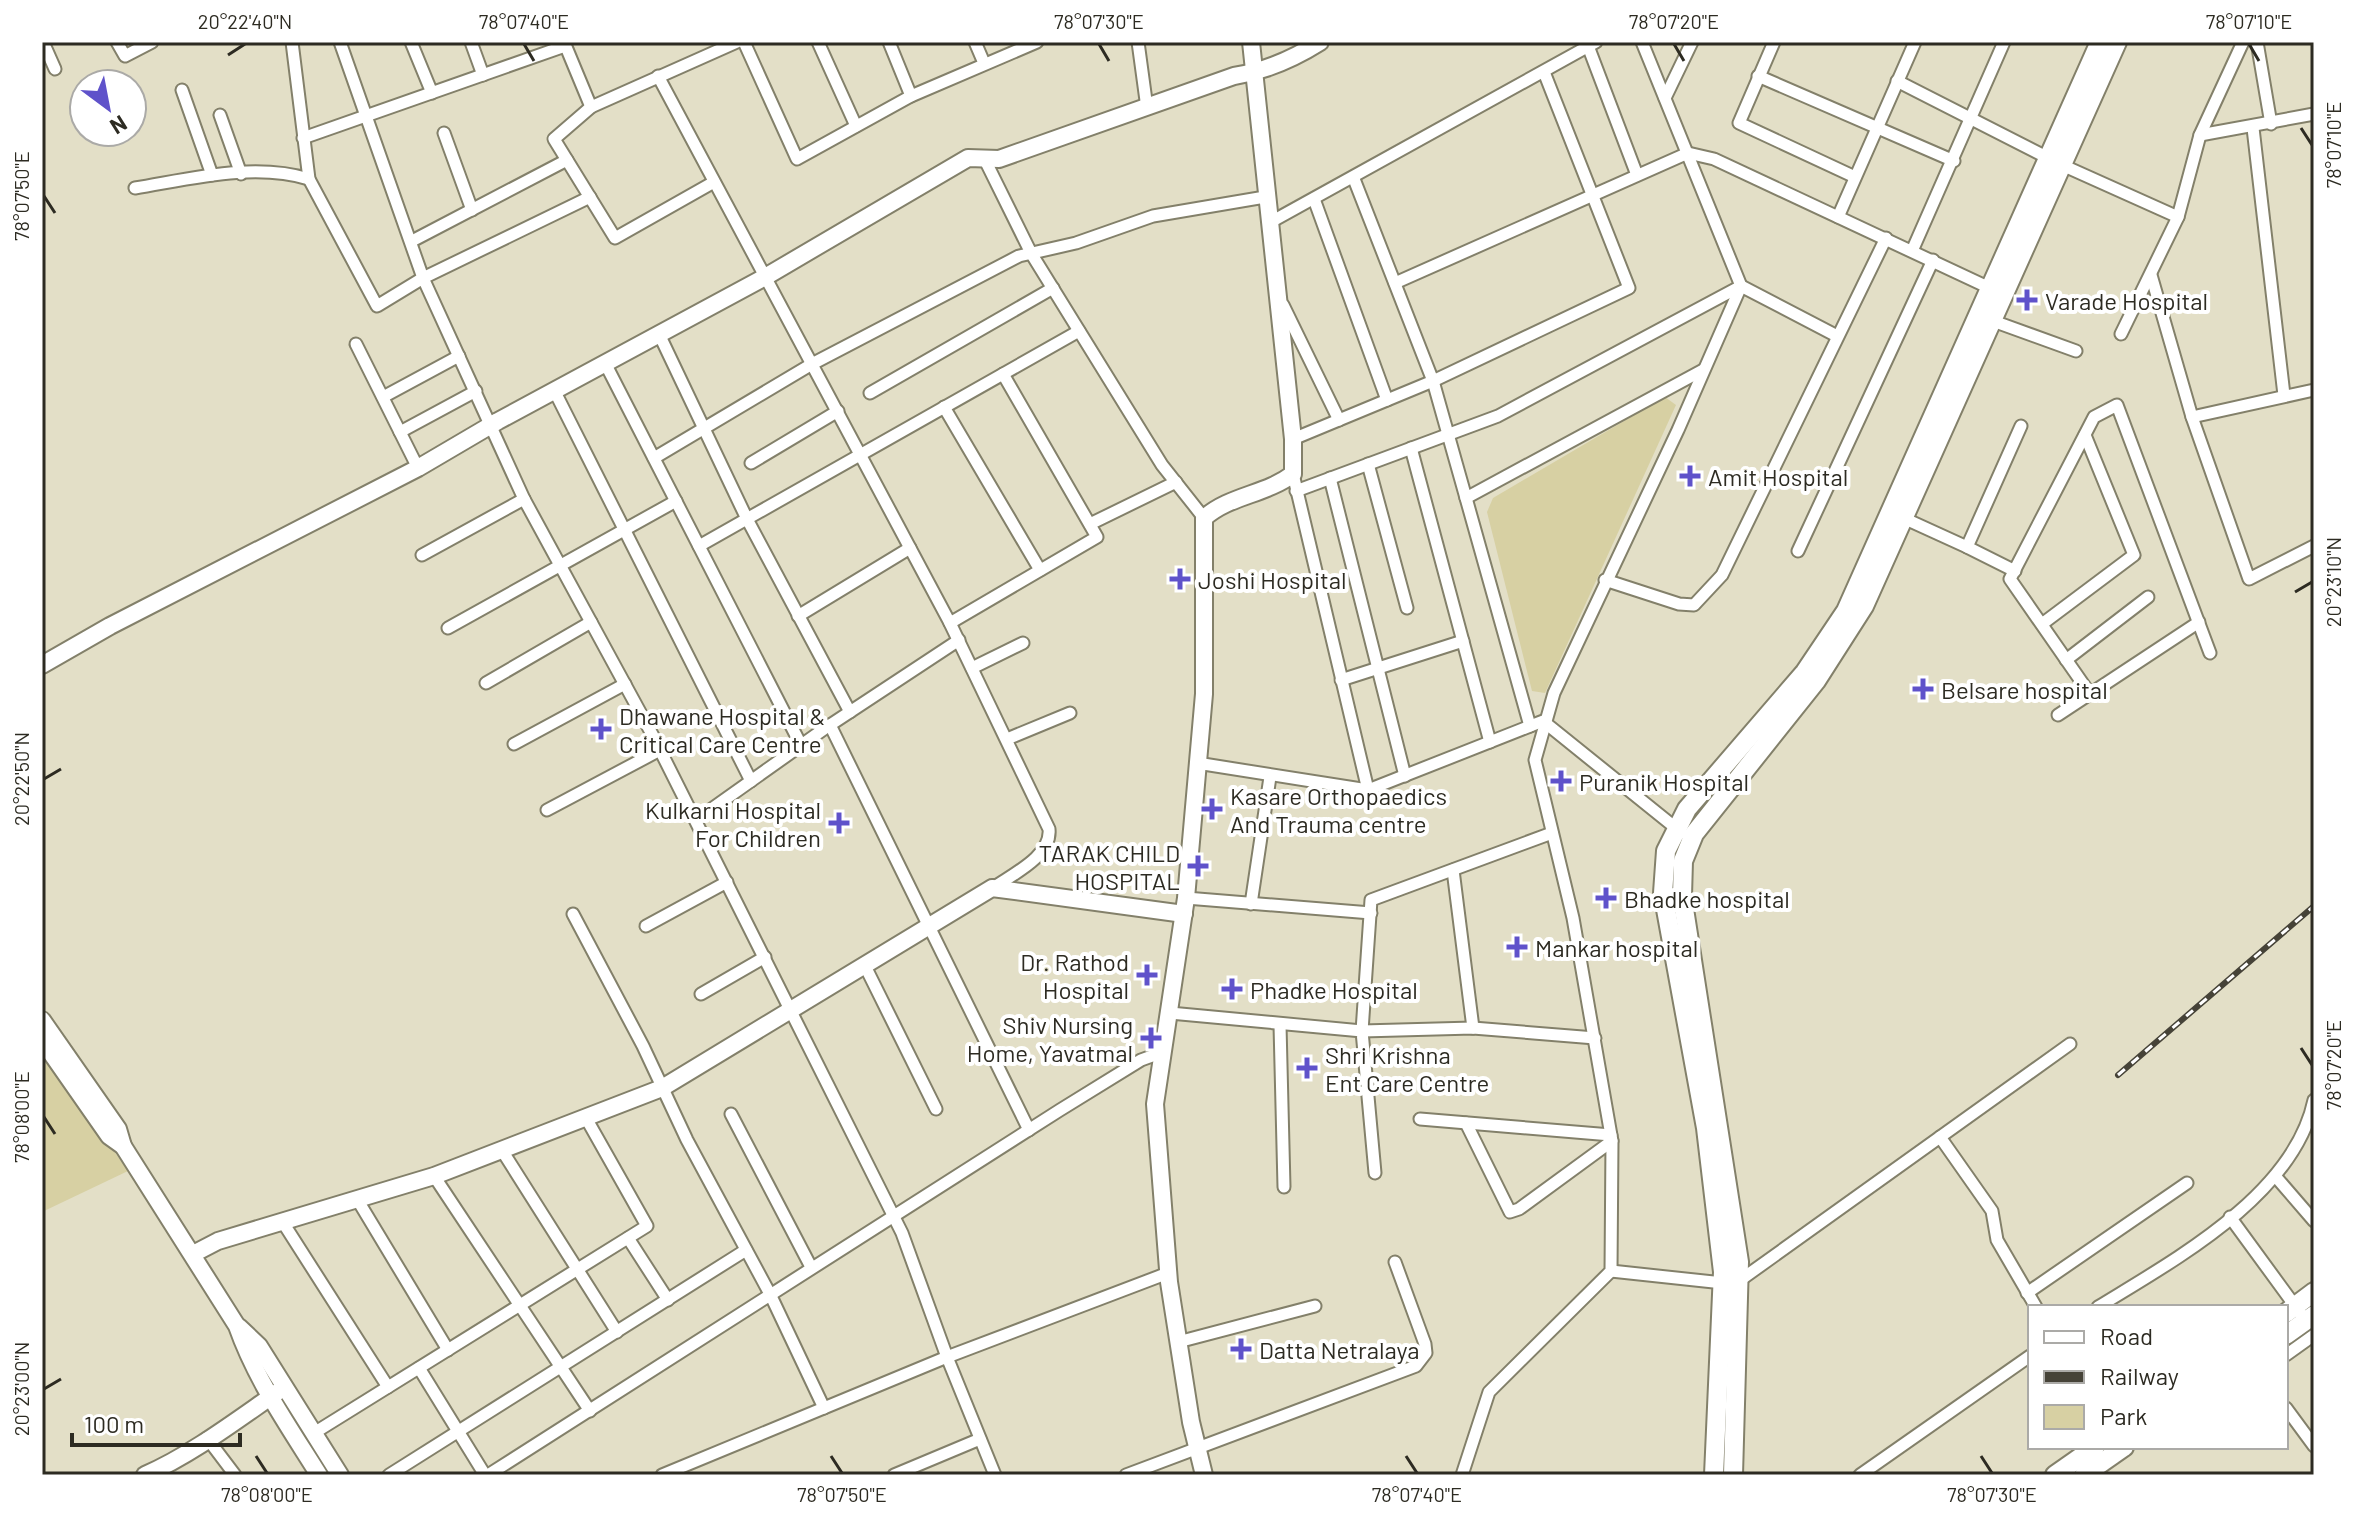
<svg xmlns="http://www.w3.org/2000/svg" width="2356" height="1517" viewBox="0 0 2356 1517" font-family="Barlow,sans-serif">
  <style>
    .green { fill: #d7d0a3 }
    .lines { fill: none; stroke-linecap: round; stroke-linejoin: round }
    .street-casing { stroke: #83806a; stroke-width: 15 }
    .secondary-casing { stroke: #83806a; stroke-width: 20 }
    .primary-casing { stroke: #83806a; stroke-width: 22 }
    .street { stroke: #fff; stroke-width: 11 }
    .secondary { stroke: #fff; stroke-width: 16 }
    .primary { stroke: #fff; stroke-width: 18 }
    .rail-casing { stroke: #464338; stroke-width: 6 }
    .rail { stroke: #fff; stroke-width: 3; stroke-dasharray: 9; stroke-linecap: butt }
    .ticks { fill: none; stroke: #2d2b22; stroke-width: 3 }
    .poi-dot { fill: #5f52ca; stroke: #fff; stroke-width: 3 }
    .labels { text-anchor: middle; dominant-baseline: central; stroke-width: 8; stroke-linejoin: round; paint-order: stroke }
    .poi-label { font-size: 24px; fill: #2d2b22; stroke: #fff; text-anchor: start }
    .neatline { fill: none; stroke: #2d2b22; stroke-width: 3 }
    .ticks-label { font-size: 20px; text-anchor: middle; fill: #2d2b22 }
  </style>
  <rect width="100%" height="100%" fill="#e3dfc7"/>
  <g class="green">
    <path d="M1665,397L1676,405L1545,693L1532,691L1487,512L1493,498Z"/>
    <path d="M42,1049L128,1171L42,1212Z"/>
  </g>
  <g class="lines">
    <defs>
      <g id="street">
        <path d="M43,42L55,69"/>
        <path d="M117,42L125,56L152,42"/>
        <path d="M292,42L309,179L377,306L423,278L524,499L653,736L902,1233L947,1357L995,1475"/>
        <path d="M340,42L423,278L590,197"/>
        <path d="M411,42L432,93"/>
        <path d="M471,42L483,75"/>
        <path d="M564,42L591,107L737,42"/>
        <path d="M744,42L797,159L911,96L1037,42"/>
        <path d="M818,42L856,126"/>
        <path d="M889,42L911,96"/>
        <path d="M975,42L984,63"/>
        <path d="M1138,42L1147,108"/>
        <path d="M1774,42L1739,123L1855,177"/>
        <path d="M2257,42L2271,124"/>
        <path d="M1588,46L1637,175"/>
        <path d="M658,76L950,623L1049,829C1052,856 1013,874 993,888"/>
        <path d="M1758,76L1954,161"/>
        <path d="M1897,81L2062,165L2178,217"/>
        <path d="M182,90L212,175"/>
        <path d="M1665,98L1692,42"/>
        <path d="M591,107L554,139L615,238L714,182"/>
        <path d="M220,115L241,174"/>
        <path d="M2253,128L2284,395"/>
        <path d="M444,133L472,210"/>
        <path d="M2200,135L2314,114"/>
        <path d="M303,138L565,46"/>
        <path d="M985,160L1031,253L1162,465L1204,518"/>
        <path d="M1354,179L1433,381L1466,498L1703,370"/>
        <path d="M135,188C190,179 254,162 309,179"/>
        <path d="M1314,199L1387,400"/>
        <path d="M1838,217L1915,42"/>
        <path d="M1269,223L1596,42"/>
        <path d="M412,241L567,160"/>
        <path d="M1912,251L2004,42"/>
        <path d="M2151,275L2192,417L2249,579L2314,546"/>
        <path d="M1395,283L1688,153L1714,159L1994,290"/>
        <path d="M1283,305L1339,420"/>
        <path d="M1993,321L2076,351"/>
        <path d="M659,334L747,519L850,712"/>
        <path d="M2121,334L2178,217L2200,135L2243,42"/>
        <path d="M356,344L418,468"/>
        <path d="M605,363L801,745"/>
        <path d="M554,390L751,781"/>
        <path d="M870,393L1053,288"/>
        <path d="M383,397L459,356"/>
        <path d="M944,407L1040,570"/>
        <path d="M2192,417L2314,390"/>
        <path d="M400,432L476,391"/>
        <path d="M1293,439L1433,381L1629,288L1544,72"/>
        <path d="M1411,448L1490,742"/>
        <path d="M654,458L812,364L1019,256L1076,243L1153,216L1265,197"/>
        <path d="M751,463L838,411"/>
        <path d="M1368,464L1407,608"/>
        <path d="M1293,474L1368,790"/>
        <path d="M1330,478L1405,776"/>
        <path d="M1296,491L1498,416L1741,286L1837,336"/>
        <path d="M1466,498L1530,726"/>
        <path d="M1899,516L1967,547L2021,426"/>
        <path d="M1090,524L1176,482"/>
        <path d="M699,546L1079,331"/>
        <path d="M1967,547L2015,571"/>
        <path d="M1798,551L1933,260"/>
        <path d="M422,555L524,499"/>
        <path d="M1605,580L1679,604L1694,605L1722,575L1886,238"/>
        <path d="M798,616L910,548"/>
        <path d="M950,623L1097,537L1003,374"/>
        <path d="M2042,624L2134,555L2085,435"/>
        <path d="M448,628L676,501"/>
        <path d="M2066,660L2148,597"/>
        <path d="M972,668L1023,643"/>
        <path d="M1341,680L1463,641"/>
        <path d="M486,683L591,622"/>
        <path d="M2090,694L2010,579L2094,417L2117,405L2210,653"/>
        <path d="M2058,715L2199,622"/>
        <path d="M830,725L1029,1130"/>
        <path d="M1007,739L1070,713"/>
        <path d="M514,744L625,684"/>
        <path d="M1197,763L1368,790L1543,721L1682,833"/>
        <path d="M547,810L660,750"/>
        <path d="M696,820L824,729L959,640"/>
        <path d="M1552,833L1371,900L1362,1031L1473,1028L1595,1038"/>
        <path d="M1453,870L1473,1028"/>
        <path d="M1186,898L1371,913"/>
        <path d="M1251,904L1270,777"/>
        <path d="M573,914L643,1046L687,1140L770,1294L824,1408"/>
        <path d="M646,926L727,882"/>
        <path d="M864,964L936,1109"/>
        <path d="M701,994L765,957"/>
        <path d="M1170,1013L1362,1031L1375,1173"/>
        <path d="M1280,1025L1284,1187"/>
        <path d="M731,1114L811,1267"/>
        <path d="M1420,1119L1611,1135"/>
        <path d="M1466,1123L1510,1212L1519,1209L1612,1141"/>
        <path d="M1940,1137L1992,1211L1997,1240L2036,1307"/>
        <path d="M503,1152L617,1332"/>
        <path d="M434,1176L590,1411"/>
        <path d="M2276,1177L2314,1221"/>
        <path d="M357,1199L448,1350"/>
        <path d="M2230,1217L2306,1321"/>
        <path d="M282,1221L388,1387"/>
        <path d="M628,1238L668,1300"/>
        <path d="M1611,1271L1723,1283L1739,1281L2070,1044"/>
        <path d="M2027,1293L2187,1183"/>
        <path d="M2098,1307C2176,1259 2294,1195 2314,1100"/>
        <path d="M1178,1342L1315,1306"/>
        <path d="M2286,1355L2314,1335"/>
        <path d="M419,1368L485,1475"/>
        <path d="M2286,1408L2314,1446"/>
        <path d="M314,1433L647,1226L586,1118"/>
        <path d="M207,1438L235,1475"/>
        <path d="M389,1475L746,1250"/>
        <path d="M488,1475L1060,1110L1141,1060L1163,1052"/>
        <path d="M662,1475L947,1357L1168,1273"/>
        <path d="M894,1475L980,1439"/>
        <path d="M1126,1475L1416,1366L1426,1353L1425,1344L1395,1262"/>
        <path d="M1462,1475L1489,1392L1611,1271L1612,1141L1573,918L1535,760L1554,693L1678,430L1741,286L1642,42"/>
        <path d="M1860,1475L2030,1356"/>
      </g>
      <g id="secondary">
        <path d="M42,665L110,626L418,468L498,421L765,277L968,158L999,159L1234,76C1266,71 1293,59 1320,42"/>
        <path d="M42,1020L118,1129L123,1146L237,1326C256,1380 289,1427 319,1475"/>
        <path d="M42,1040L109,1136L123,1146"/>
        <path d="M193,1254L218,1241L434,1176L662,1088L992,888L1184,914"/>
        <path d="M239,1327L259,1346L340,1475"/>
        <path d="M145,1475C191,1455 237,1420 279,1391"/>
        <path d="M1204,1475L1191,1422L1169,1282L1155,1104L1186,898L1204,694V518C1230,495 1265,495 1293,474V439L1251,42"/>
      </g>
      <g id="primary">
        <path d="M2286,1313L2314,1292"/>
        <path d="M2286,1335L2314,1315"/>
        <path d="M1714,1475L1723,1272L1706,1128L1663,893L1666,851L1687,809L1805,672L1846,611L2100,42"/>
        <path d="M1733,1475L1739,1262L1682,896L1683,861L1694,834L1816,681L1864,606L2117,42"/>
        <path d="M2055,1475L2095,1447"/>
        <path d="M2084,1475L2124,1447"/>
      </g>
    </defs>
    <use href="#street" class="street-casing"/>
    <use href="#secondary" class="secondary-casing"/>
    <use href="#primary" class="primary-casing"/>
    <use href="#street" class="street"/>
    <use href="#secondary" class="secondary"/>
    <use href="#primary" class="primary"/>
    <defs>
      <path id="rail" d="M2118,1075L2314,906"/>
    </defs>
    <use href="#rail" class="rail-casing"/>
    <use href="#rail" class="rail"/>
  </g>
  <path class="ticks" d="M524,44L534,61M1099,44L1109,61M1674,44L1684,61M2249,44L2259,61M228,55L245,44M2301,128L2312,145M44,196L55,213M2295,592L2312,582M44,779L61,769M2301,1048L2312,1065M44,1117L55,1134M44,1389L61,1379M256,1456L267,1473M831,1456L842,1473M1406,1456L1417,1473M1981,1456L1992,1473"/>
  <g class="poi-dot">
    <path d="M2023 288h8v8h8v8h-8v8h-8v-8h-8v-8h8z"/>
    <path d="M1686 464h8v8h8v8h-8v8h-8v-8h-8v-8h8z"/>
    <path d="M1176 567h8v8h8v8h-8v8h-8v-8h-8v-8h8z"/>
    <path d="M1919 677h8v8h8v8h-8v8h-8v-8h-8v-8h8z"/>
    <path d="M597 717h8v8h8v8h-8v8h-8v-8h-8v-8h8z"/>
    <path d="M1557 769h8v8h8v8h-8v8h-8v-8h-8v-8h8z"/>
    <path d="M1208 797h8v8h8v8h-8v8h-8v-8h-8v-8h8z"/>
    <path d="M835 811h8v8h8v8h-8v8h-8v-8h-8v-8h8z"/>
    <path d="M1194 854h8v8h8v8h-8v8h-8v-8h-8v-8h8z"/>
    <path d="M1602 886h8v8h8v8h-8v8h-8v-8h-8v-8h8z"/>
    <path d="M1513 935h8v8h8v8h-8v8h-8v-8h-8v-8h8z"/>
    <path d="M1143 963h8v8h8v8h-8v8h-8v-8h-8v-8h8z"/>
    <path d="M1228 977h8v8h8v8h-8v8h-8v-8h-8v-8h8z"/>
    <path d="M1147 1026h8v8h8v8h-8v8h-8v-8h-8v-8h8z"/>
    <path d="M1303 1056h8v8h8v8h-8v8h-8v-8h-8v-8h8z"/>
    <path d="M1237 1337h8v8h8v8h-8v8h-8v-8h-8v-8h8z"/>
  </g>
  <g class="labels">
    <g class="poi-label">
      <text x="2045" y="300">Varade Hospital</text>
      <text x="1708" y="476">Amit Hospital</text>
      <text x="1198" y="579">Joshi Hospital</text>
      <text x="1941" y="689">Belsare hospital</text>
      <text x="619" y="715">Dhawane Hospital &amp;<tspan x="619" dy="28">Critical Care Centre</tspan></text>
      <text x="1579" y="781">Puranik Hospital</text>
      <text x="1230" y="795">Kasare Orthopaedics<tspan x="1230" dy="28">And Trauma centre</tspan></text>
      <text x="821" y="809" text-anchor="end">Kulkarni Hospital<tspan x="821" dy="28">For Children</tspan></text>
      <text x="1180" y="852" text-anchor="end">TARAK CHILD<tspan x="1180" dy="28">HOSPITAL</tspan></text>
      <text x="1624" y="898">Bhadke hospital</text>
      <text x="1535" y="947">Mankar hospital</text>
      <text x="1129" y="961" text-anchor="end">Dr. Rathod<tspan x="1129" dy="28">Hospital</tspan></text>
      <text x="1250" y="989">Phadke Hospital</text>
      <text x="1133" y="1024" text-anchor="end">Shiv Nursing<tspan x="1133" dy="28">Home, Yavatmal</tspan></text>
      <text x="1325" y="1054">Shri Krishna<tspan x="1325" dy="28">Ent Care Centre</tspan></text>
      <text x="1259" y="1349">Datta Netralaya</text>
    </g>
  </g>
  <rect width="2356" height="1517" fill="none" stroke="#ffffff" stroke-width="88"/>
  <rect x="2028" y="1305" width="260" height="144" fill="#ffffff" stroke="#abaaa7" stroke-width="2"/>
  <rect x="2044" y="1331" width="40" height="12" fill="#ffffff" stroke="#abaaa7" stroke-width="2"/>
  <text x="2100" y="1345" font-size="24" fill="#2d2b22">Road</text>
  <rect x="2044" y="1371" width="40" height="12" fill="#464338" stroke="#abaaa7" stroke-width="2"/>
  <text x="2100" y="1385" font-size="24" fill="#2d2b22">Railway</text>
  <rect x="2044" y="1405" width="40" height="24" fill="#d7d0a3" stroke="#abaaa7" stroke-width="2"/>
  <text x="2100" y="1425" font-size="24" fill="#2d2b22">Park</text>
  <g transform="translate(108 108) rotate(148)"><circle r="38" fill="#ffffff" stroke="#abaaa7" stroke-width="2"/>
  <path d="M0-6L14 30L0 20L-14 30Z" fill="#5f52ca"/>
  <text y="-12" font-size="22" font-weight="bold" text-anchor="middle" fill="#2d2b22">N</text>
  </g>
  <path d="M72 1433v12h168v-12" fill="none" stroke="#2d2b22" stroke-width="4"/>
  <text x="84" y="1433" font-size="24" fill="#2d2b22" stroke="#ffffff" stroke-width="6" paint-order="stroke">100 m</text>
  <rect x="44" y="44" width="2268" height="1429" class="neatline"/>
  <g class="ticks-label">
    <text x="245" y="29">20°22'40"N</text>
    <text x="524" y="29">78°07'40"E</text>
    <text x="1099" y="29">78°07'30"E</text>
    <text x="1674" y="29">78°07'20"E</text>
    <text x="2249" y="29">78°07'10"E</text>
    <text transform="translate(2334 145) rotate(-90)" y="7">78°07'10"E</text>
    <text transform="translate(22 196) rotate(-90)" y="7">78°07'50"E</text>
    <text transform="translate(2334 582) rotate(-90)" y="7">20°23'10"N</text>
    <text transform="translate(22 779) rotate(-90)" y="7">20°22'50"N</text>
    <text transform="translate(2334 1065) rotate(-90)" y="7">78°07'20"E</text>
    <text transform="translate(22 1117) rotate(-90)" y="7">78°08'00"E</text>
    <text transform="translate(22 1389) rotate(-90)" y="7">20°23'00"N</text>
    <text x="267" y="1502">78°08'00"E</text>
    <text x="842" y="1502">78°07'50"E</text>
    <text x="1417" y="1502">78°07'40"E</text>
    <text x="1992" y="1502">78°07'30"E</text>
  </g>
</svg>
